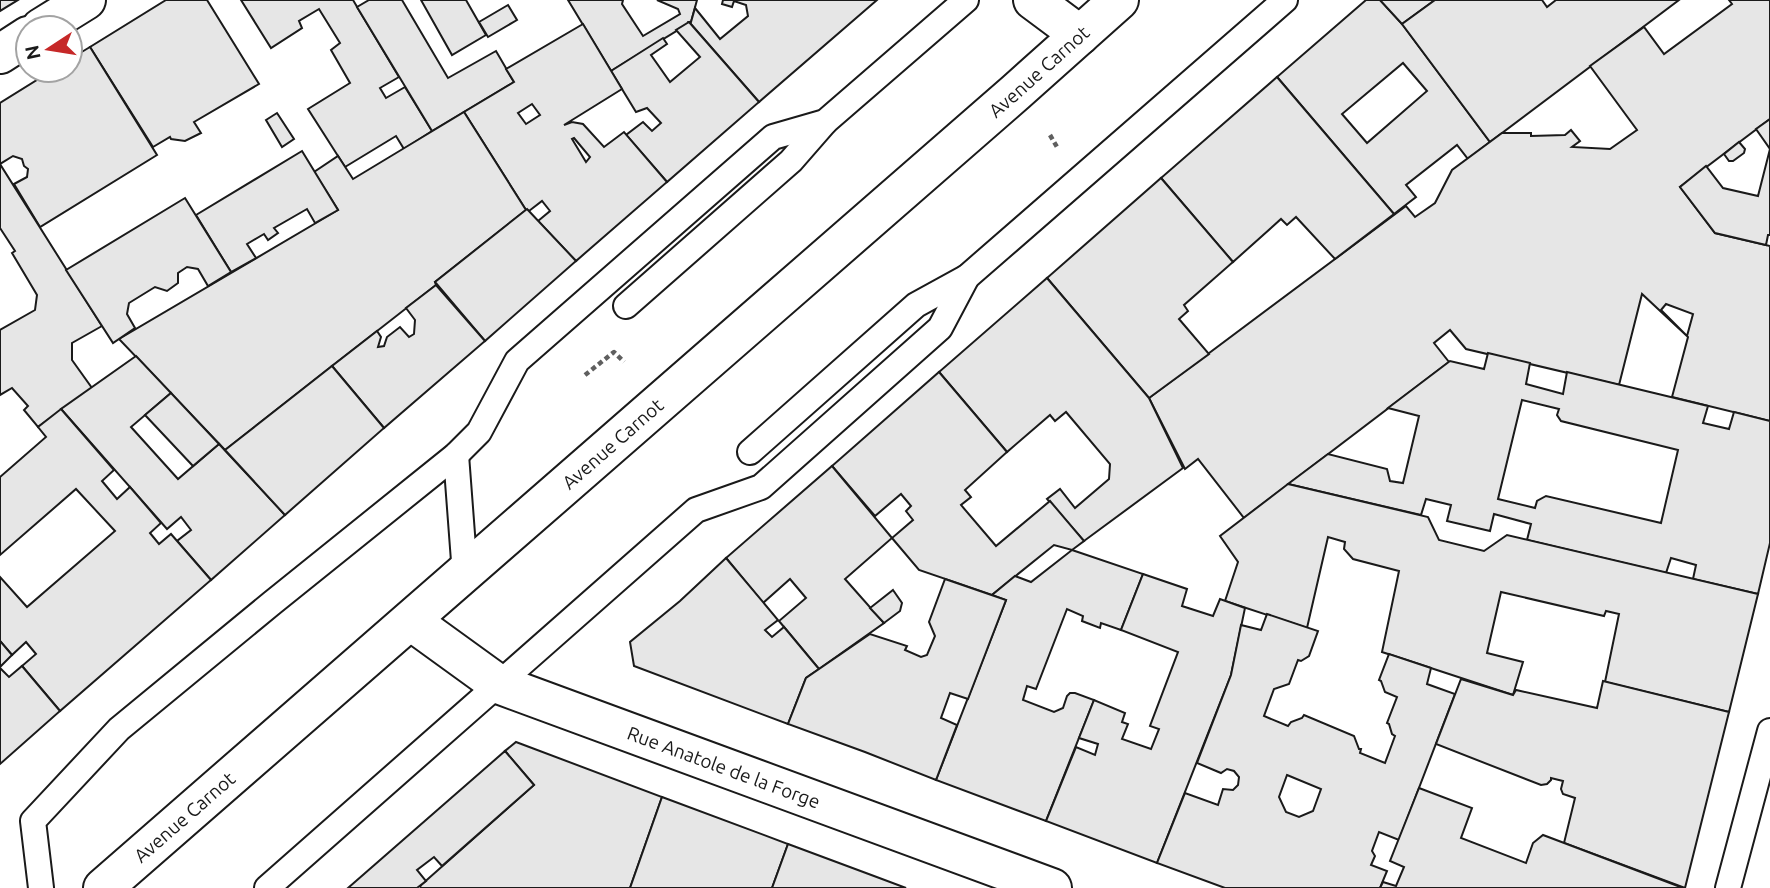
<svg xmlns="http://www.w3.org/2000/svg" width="1770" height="888" viewBox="0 0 1770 888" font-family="Ubuntu,sans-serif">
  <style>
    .building { fill: #e6e6e6; stroke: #1a1a1a; stroke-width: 2; fill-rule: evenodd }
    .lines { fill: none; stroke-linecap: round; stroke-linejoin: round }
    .lane-casing { stroke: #1a1a1a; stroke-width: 28 }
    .street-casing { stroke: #1a1a1a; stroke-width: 42 }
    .path { stroke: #5f5f5f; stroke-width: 4.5; stroke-dasharray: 5 3.5; stroke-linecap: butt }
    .lane { stroke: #fff; stroke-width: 24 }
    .street { stroke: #fff; stroke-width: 38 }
    .labels { text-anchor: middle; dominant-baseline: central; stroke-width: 5; stroke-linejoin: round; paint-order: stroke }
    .street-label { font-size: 19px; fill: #1a1a1a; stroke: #fff }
  </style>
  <rect width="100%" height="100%" fill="#fff"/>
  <g class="building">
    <path d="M0,0H18L0,11Z"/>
    <path d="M166,0H207L259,84L194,122L201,133L185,141L171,139L170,137L153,147L90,47Z"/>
    <path d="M241,0H353L399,77L380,88L386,98L405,87L432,131L404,149L396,136L345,167L308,109L350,83L331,50L340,43L319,9L299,21L302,28L271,48Z"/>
    <path d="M369,0H402L448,78L496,51L514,82L432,131L357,7Z"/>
    <path d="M421,0H466L486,35L452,55Z"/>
    <path d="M568,0H623L622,4L643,36L680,14L678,9L657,0H697L691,22L611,71Z"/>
    <path d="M723,0H877L759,102L689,22H691L695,8L720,39L748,16L746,5L734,1L732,7L722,4Z"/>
    <path d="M1366,0H1380L1402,24L1490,142L1468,159L1457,145L1406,185L1416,197L1394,214L1277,77ZM1403,63L1427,91L1367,143L1342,114Z"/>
    <path d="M1380,0H1435L1402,24Z"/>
    <path d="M1435,0H1542L1547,7L1556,0H1679L1490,142L1402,24Z"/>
    <path d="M1729,0H1770V119L1680,187L1715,233L1770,246V421L1672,397L1688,337L1642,294L1619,385L1466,349L1450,330L1434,343L1449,362L1244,518L1198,459L1185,469L1149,398L1406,206L1415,217L1435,203L1452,170L1502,133H1531V136L1565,135L1571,130L1580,141L1572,147L1610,149L1637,130L1590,66L1644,27L1664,54L1732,4ZM1666,304L1693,314L1687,336L1661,310Z"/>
    <path d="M508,5L517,20L488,37L479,22Z"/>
    <path d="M689,22L759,102L667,182L626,135L643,122L652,131L661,123L647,108L636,112L611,71L663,38L667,44L651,55L670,82L700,57L676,30Z"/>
    <path d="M583,24L622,89L564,125L572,122L583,124L604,147L624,132L667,182L576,261L538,221L550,211L542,201L529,211L526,210L464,112L514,82L506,69ZM532,104L540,115L526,124L518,113ZM574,138L590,157L586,162L572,139Z"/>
    <path d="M90,47L157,155L40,227L14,184L27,177L28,169L24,166L22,159L13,156L0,164V103L53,70H70V59Z"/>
    <path d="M1277,77L1394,214L1335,259L1296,217L1287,225L1281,219L1233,262L1161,178Z"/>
    <path d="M464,112L526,210L435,282L436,285L225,450L119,339L338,210L314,172L338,156L353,179Z"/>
    <path d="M277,113L294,139L282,147L266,120Z"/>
    <path d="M1770,119V149L1756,129Z"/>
    <path d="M1739,142L1745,149L1744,153L1733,161H1729L1724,154Z"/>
    <path d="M1770,149V235H1768L1766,245L1715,233L1680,187L1706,166L1723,188L1758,196Z"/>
    <path d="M302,151L338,210L315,223L307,209L274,228L278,233L268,240L264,234L247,244L256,258L231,272L196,215Z"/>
    <path d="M0,164L102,326L72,343V360L92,388L38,427L24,410L28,406L12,388L0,395V330L35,310L37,295L12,253L15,251L0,228Z"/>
    <path d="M1161,178L1233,262L1184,305L1188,311L1179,319L1209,354L1149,398L1047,278Z"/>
    <path d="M185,198L231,272L208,286L198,269L187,267L178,273V283L167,291L155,287L129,303L127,314L135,328L113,343L66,270Z"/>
    <path d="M527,209L576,261L485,341L435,282Z"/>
    <path d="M1047,278L1149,398L1183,468L1084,541L1047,499L1060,489L1075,508L1109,479L1110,464L1066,412L1055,421L1050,415L1007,452L939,372Z"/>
    <path d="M436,285L485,341L384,428L332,366L377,331L381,337L378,347L384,346L387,337L400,327L409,337L414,334L415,320L406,308Z"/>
    <path d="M1488,353L1530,363L1526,384L1563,394L1567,372L1708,406L1703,423L1729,429L1734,412L1770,421V543L1758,594L1693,579L1696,565L1671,558L1666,573L1527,540L1531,524L1494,514L1490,531L1447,521L1451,505L1426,499L1421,515L1288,484L1328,454L1387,469L1390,481L1403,483L1419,416L1388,408L1450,361L1484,369ZM1522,400L1559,409L1557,415L1561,421L1678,450L1661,523L1546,496L1537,501L1535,508L1498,499Z"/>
    <path d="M136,356L171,393L131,427L178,479L219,444L285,515L211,580L177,541L191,530L181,517L167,529L61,409Z"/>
    <path d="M332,366L384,428L285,515L225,450Z"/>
    <path d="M939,372L1007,452L965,490L971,497L961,505L996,546L1050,501L1084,541L1072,550L1054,545L992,595L919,570L892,538L913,520L906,511L911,506L901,494L875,516L832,466Z"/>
    <path d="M171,393L219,444L193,466L145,415Z"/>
    <path d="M61,409L114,470L102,481L117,499L130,487L161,523L150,533L159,544L171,534L211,580L60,711L22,666L36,654L26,642L12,655L0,641V577L27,607L115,531L76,489L0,555V477L46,437L38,427Z"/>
    <path d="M832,466L892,538L845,579L884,623L819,669L779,621L806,598L790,579L763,603L726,558Z"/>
    <path d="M1288,484L1428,517L1439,540L1484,551L1507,535L1758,594L1729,712L1605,682L1619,614L1606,611L1604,616L1501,592L1487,653L1523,662L1513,695L1382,652L1399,571L1353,559L1344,549L1345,542L1328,537L1307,628L1225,601L1238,562L1220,536Z"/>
    <path d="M1072,550L1143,574L1121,630L1101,623L1100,628L1082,621L1083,616L1067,609L1036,689L1027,686L1023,700L1054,712L1063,708L1067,696L1070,693H1075L1094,700L1046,821L936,780L1006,600L992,595L1015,576L1031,582Z"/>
    <path d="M726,558L778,620L765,630L772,637L784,627L819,669L806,678L788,724L634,666L630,642L680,601Z"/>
    <path d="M1143,574L1187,589L1182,606L1213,616L1220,599L1245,608L1231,675L1157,863L1046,821L1076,747L1095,755L1098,744L1079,738L1094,700L1125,713L1122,722L1128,724L1122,739L1151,749L1159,729L1150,726L1178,652L1121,630Z"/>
    <path d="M945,579L1006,600L968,699L950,693L941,718L957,725L936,780L865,752L788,724L806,678L870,634L907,646L905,650L921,657L927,655L935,636L929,622Z"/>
    <path d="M893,590L902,603L900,611L884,623L870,608Z"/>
    <path d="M1267,614L1318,631L1309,656L1301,661L1298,660L1289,684L1274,689L1264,716L1288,726L1291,722L1302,718L1304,715L1354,736L1359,749H1361L1360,753L1385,763L1395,736L1392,734L1389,724L1387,723L1397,697L1385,692L1381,681L1379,680L1389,654L1431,668L1427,684L1455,694L1399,840L1379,832L1372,851L1375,856L1371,865L1387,871L1380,888H1225L1157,863L1185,793L1218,805L1223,789L1233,790L1238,785L1239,777L1234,771L1227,769L1221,773L1197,763L1231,675L1241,625L1261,630ZM1287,775L1321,789L1313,811L1299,817L1286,812L1279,797Z"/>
    <path d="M0,641L12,655L0,667Z"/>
    <path d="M22,666L60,711L0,764V668L9,677Z"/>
    <path d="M1461,679L1513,695L1516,690L1597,708L1603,681L1729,712L1685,888L1564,843L1575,798L1563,794L1561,789L1563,781L1551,778V780L1547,784L1541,785L1436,744Z"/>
    <path d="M516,742L662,797L630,888H421L420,886L534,785L505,751Z"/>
    <path d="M505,751L534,785L442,866L434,857L417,870L426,881L417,888H348Z"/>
    <path d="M1419,788L1472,808L1461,838L1526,863L1533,843L1543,835L1683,888H1380L1383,882L1396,886L1404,867L1390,861Z"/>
    <path d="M662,797L788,844L772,888H630Z"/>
    <path d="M788,844L874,876L906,888H772Z"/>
  </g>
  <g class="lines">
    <defs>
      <g id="lane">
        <path d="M626,306L791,161L825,122"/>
        <path d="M750,452L916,305L967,277"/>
        <path d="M456,455L465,574"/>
        <path d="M41,888L33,821L119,729L272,603L456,455L479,432L517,361L773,137L825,122L966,0"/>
        <path d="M267,888L696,510L761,487L940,328L967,277L1285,0"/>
        <path d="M1728,888L1770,731"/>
      </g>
      <g id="street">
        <path d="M1033,0L1080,35"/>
        <path d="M41,28L86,0"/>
        <path d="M0,54L28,36"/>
        <path id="s1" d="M411,621L498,684L1052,888"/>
        <path id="s2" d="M103,888L1016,92L1119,0"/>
      </g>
    </defs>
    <use href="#lane" class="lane-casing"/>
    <use href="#street" class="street-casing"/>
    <g class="path">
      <path d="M1050,135L1057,147"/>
      <path d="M585,375L614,352L624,362"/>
    </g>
    <use href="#lane" class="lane"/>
    <use href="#street" class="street"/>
  </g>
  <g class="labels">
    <g class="street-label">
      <text stroke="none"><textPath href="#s2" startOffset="1242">Avenue Carnot</textPath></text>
      <text stroke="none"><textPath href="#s2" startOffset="676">Avenue Carnot</textPath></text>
      <text stroke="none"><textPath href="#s1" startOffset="348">Rue Anatole de la Forge</textPath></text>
      <text stroke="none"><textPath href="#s2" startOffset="108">Avenue Carnot</textPath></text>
    </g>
  </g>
  <g transform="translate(49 49) rotate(258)"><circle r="33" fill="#ffffff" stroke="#a3a3a3" stroke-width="2"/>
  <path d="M0-5L12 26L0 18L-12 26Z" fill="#c62828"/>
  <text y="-10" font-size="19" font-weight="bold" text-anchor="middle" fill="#1a1a1a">N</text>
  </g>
</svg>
